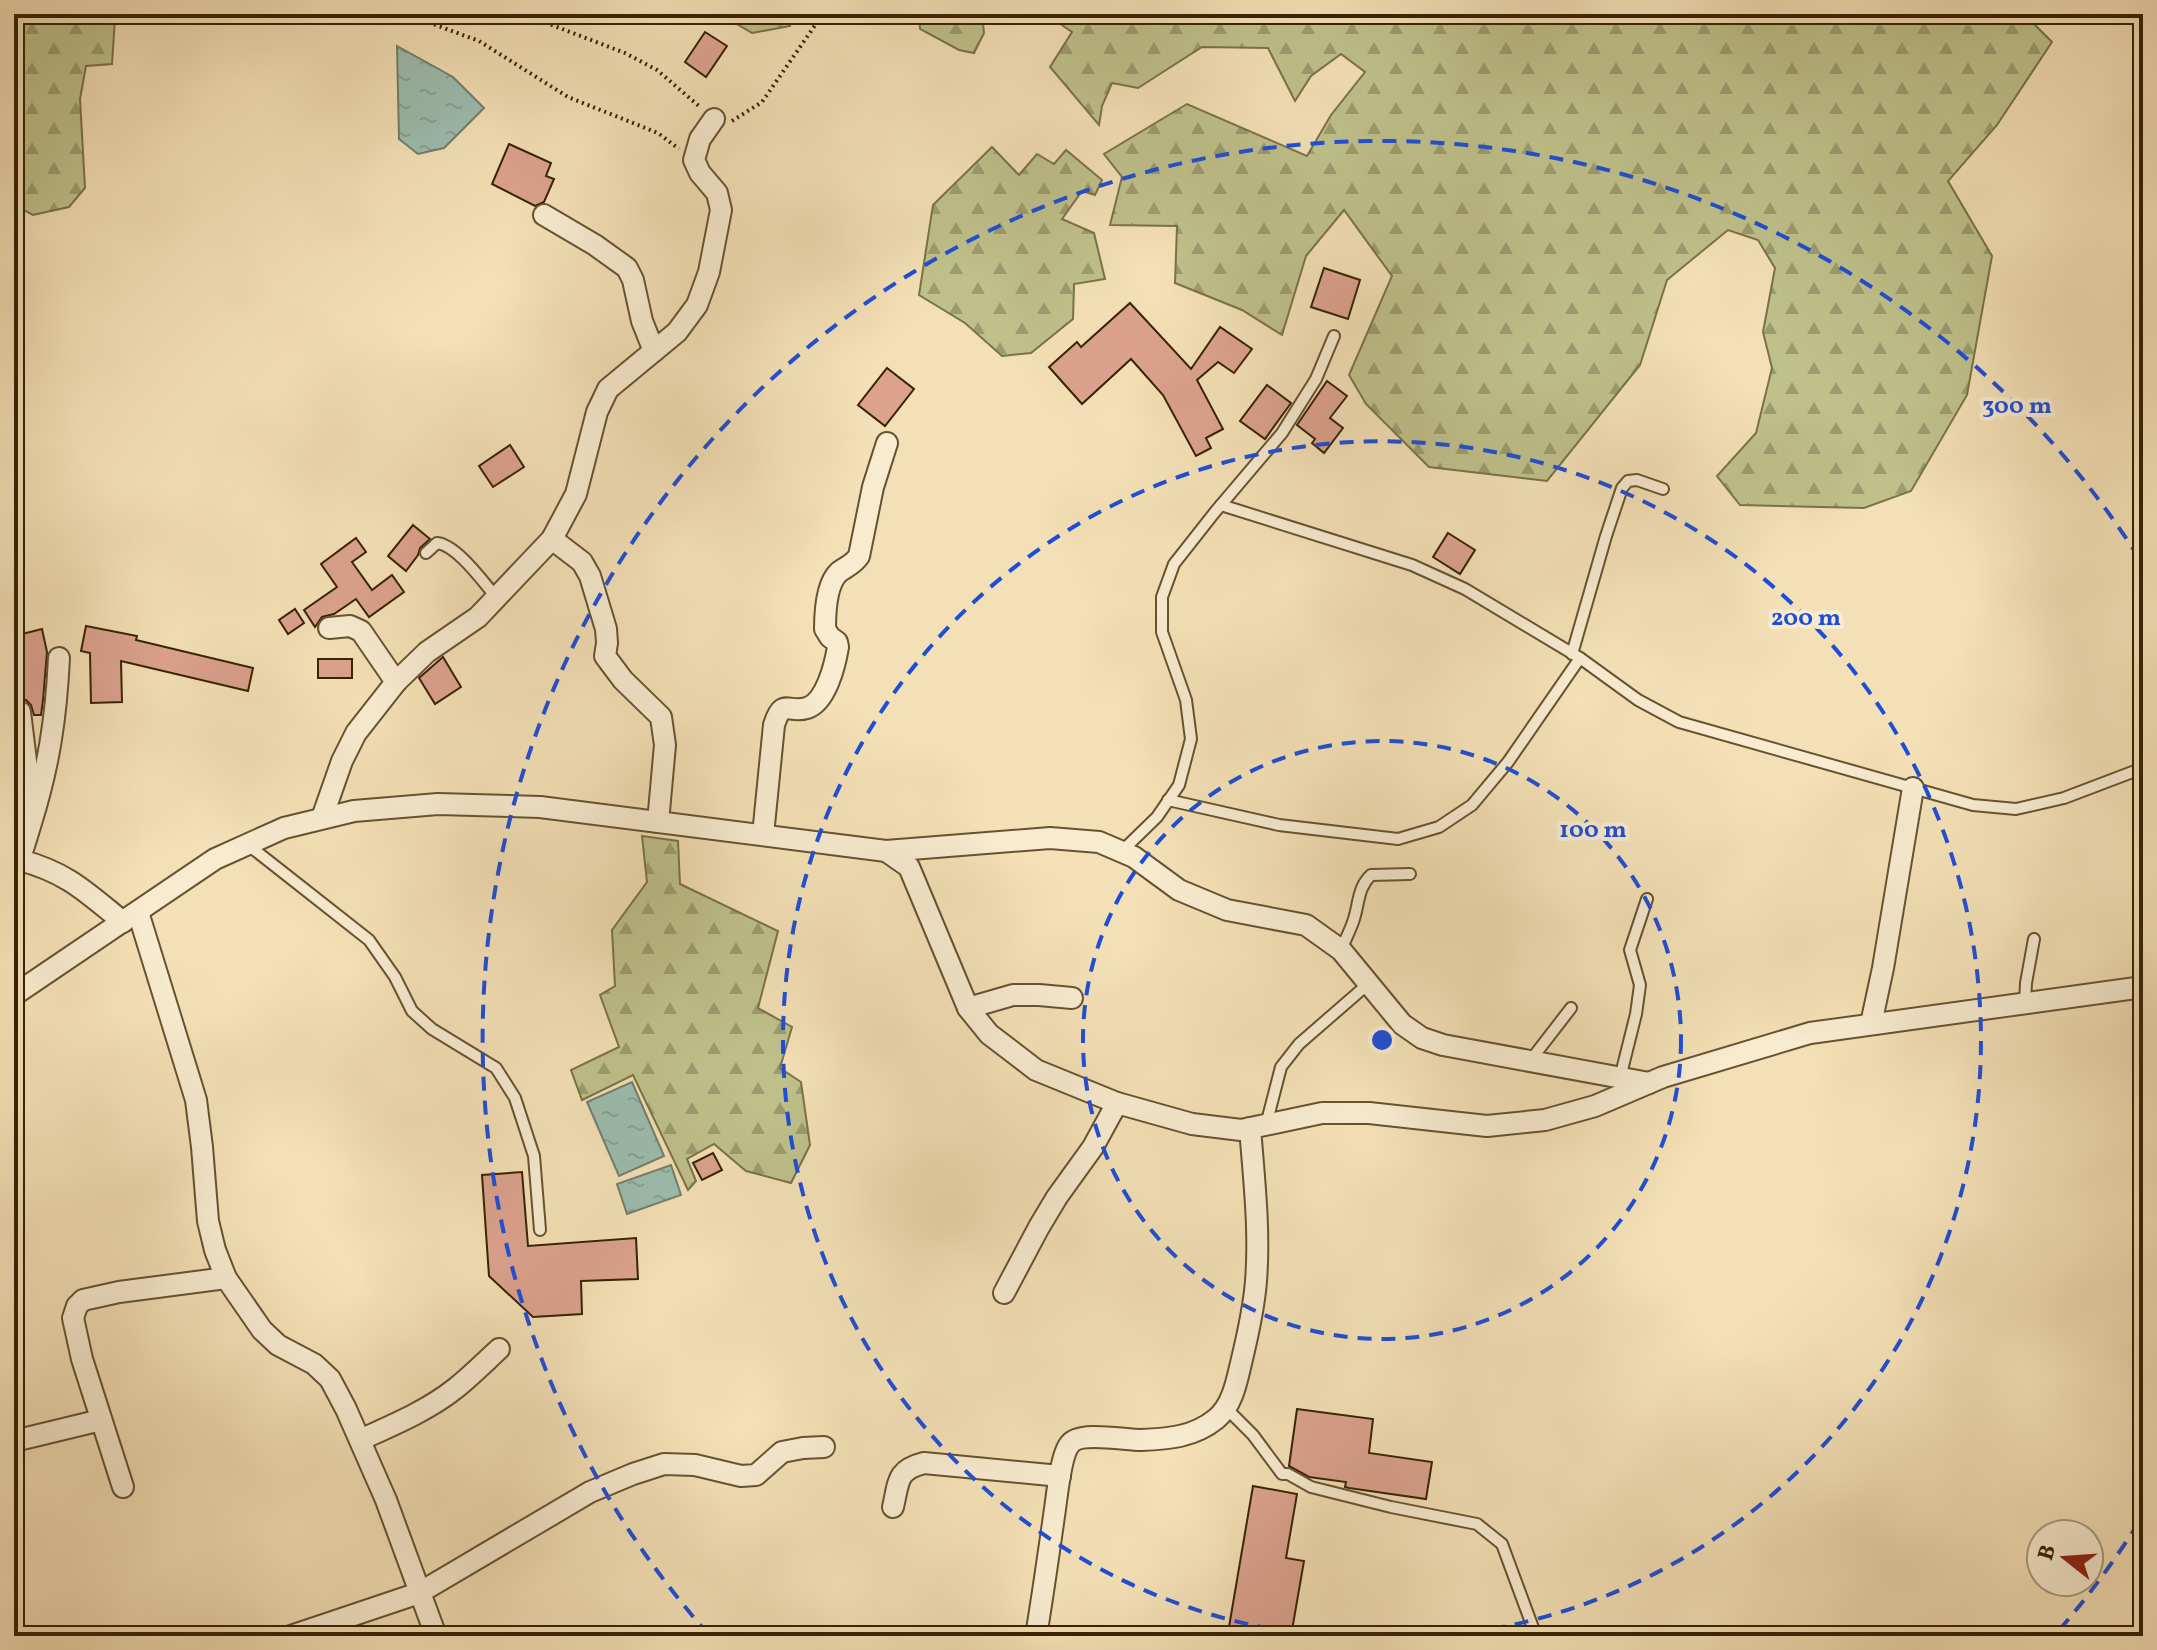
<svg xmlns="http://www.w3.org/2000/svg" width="2157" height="1650" viewBox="0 0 2157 1650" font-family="Vollkorn,serif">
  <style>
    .forest { fill: url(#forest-firs); stroke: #7a7248; stroke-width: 2 }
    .water { fill: url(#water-ripples); stroke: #737f6c; stroke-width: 2 }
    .building { fill: #dca28e; stroke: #362205; stroke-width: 2 }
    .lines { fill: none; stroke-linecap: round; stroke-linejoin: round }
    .service-casing { stroke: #665231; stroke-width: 14 }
    .minor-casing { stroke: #665231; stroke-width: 24 }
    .path { stroke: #362205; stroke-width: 4; stroke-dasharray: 2 4; stroke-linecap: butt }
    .service { stroke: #f8ebd0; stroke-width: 10 }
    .minor { stroke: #f8ebd0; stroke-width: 20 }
    .ring { fill: none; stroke: #1d4ed8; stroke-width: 4; stroke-dasharray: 14 10 }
    .centre { fill: #1d4ed8; stroke: #f8ebd0; stroke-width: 4 }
    .ring-label { font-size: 24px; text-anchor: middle; font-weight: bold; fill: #1d4ed8; stroke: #f8ebd0; stroke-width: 8; stroke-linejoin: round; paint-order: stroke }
  </style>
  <defs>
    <pattern id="forest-firs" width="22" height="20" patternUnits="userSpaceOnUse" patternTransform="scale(2)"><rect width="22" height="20" fill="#bfc18b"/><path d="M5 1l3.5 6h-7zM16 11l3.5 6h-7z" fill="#9c9c70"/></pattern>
    <pattern id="water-ripples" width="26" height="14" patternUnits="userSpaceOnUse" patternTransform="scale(2)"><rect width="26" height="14" fill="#9cbdb0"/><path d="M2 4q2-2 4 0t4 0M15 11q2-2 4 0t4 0" fill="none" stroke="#87a296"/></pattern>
  </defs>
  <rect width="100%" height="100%" fill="#f4e0b6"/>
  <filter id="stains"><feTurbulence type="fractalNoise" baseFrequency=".0025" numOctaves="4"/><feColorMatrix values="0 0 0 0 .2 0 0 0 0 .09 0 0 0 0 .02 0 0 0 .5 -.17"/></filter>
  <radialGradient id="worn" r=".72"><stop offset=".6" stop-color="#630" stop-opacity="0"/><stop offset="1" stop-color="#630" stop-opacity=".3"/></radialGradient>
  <g class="forest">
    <path d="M14,14H111L115,18L112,64L86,66L80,99L85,188L69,207L33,215L14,205Z"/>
    <path d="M731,14H792L790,26L752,33L730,20Z"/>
    <path d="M926,14H982L984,33L974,53L959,50L920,29L919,15Z"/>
    <path d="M1046,14H2024L2052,42L1997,125L1948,181L1992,256L1967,395L1911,491L1864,508L1740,505L1717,476L1756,433L1772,368L1763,332L1775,268L1758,240L1728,230L1667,280L1640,365L1547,481L1429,467L1366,404L1349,375L1392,276L1344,210L1306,256L1282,335L1242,310L1175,283L1177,226L1110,225L1122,177L1104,154L1187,104L1307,156L1331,115L1365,72L1341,54L1311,76L1295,101L1268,48L1202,47L1138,88L1112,83L1102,106L1099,125L1050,67L1072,32Z"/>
    <path d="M992,147L1019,175L1037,154L1054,164L1066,150L1102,180L1095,195L1082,191L1062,219L1094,233L1105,279L1074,284L1073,319L1031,353L1002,356L965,323L919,295L933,205Z"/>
    <path d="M642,836L678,841L680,884L778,931L758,1008L792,1027L780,1068L801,1082L810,1145L791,1183L746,1171L714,1144L687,1159L696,1181L688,1190L633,1075L582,1100L571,1070L619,1047L600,995L615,986L612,930L647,882Z"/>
  </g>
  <g class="water">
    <path d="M397,46L453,77L484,108L444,148L418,154L399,139Z"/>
    <path d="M632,1082L664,1156L619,1176L587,1102Z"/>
    <path d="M671,1165L681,1195L627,1214L617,1184Z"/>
  </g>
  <g class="building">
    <path d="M705,32L727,46L706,77L685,62Z"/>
    <path d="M509,144L551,163L546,176L554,179L544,202L535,206L492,184Z"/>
    <path d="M1324,268L1360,280L1348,319L1311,307Z"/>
    <path d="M1130,303L1191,369L1220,327L1252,349L1234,373L1218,362L1197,380L1223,429L1206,438L1211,448L1196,456L1163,395L1131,359L1082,404L1049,367L1077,342L1081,347Z"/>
    <path d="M887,368L914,389L885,426L858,405Z"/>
    <path d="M1327,381L1347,396L1330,418L1343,428L1324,453L1312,443L1315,439L1297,425Z"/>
    <path d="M1267,385L1291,403L1265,439L1240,421Z"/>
    <path d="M510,445L524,467L493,487L479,466Z"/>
    <path d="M413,525L430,539L420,548L418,555L406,571L388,556Z"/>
    <path d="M1448,533L1475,550L1460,574L1433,557Z"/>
    <path d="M356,538L366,552L352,562L372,590L392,575L404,592L369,617L356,599L334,614L322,617L315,627L304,610L337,587L321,564Z"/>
    <path d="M295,609L304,623L288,634L279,620Z"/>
    <path d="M86,626L137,636L136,640L253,668L248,691L121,661L122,702L91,703L90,653L81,651Z"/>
    <path d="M42,629L47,652L43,700L41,715H34L31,705L26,700L19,699L14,701V636Z"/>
    <path d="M443,657L461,687L435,704L419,678Z"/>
    <rect x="318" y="659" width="34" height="19"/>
    <path d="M713,1153L722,1170L702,1180L693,1163Z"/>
    <path d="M522,1172L528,1246L636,1238L638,1279L581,1281L582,1314L533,1317L489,1276L482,1175Z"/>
    <path d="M1297,1409L1373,1419L1369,1453L1432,1462L1426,1499L1349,1488L1345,1487L1346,1482L1309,1477L1289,1466Z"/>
    <path d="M1253,1486L1297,1494L1286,1558L1304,1561L1291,1636L1229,1627Z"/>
  </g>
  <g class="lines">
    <defs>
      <g id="service">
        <path d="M1221,505L1412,565L1465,589L1580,658L1638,700L1679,722L1973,805L2016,809L2064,798L2143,768"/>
        <path d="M426,553L437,543C457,545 483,582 497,598"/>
        <path d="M1572,654L1606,536L1622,488L1628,481L1637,480L1663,489"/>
        <path d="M1168,800L1279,825L1398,839L1439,827L1472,805L1508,762L1580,658"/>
        <path d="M247,844L369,940L395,977L412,1011L432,1029L496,1068L515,1098L534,1156L540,1230"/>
        <path d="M1121,852L1157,817L1179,785L1191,739L1186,700L1162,632V597L1174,564L1215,512L1282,433L1316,379L1334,336"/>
        <path d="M1341,950C1345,940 1351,929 1354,919C1359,903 1358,887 1371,875L1410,874"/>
        <path d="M2025,1002L2026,983L2034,939"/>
        <path d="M1530,1061L1571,1008"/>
        <path d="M1620,1078L1636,1014L1640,985L1630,950L1647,899"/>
        <path d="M1266,1125L1281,1067L1299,1044L1368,984"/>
        <path d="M1226,1408L1253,1435L1282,1474H1288L1311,1487L1391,1507L1477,1524L1502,1544L1536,1636"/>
      </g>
      <g id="minor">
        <path d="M544,215L595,245L627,268L633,280L642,321L654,351"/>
        <path d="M552,539L582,562L590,576L606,629L607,643L605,656L623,680L661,717L665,745L658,822"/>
        <path d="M329,628L350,626L361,631L396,682"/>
        <path d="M20,712L32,810"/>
        <path d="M322,818L342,761L356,733L396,682L427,652L478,617L552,539L576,494L597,412L608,389L677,332L697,305L709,272L721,210L717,193L700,173L694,160L700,139L714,119"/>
        <path d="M763,835L774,725C783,697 788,714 807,708C826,702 835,665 838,647L837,642L830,637L825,629C825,613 826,584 839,572C847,566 854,564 859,556L873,487L887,443"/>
        <path d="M886,851L1050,838L1099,842L1134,857L1179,890L1227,910L1306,925L1341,950L1402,1024L1422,1038L1443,1045L1649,1083"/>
        <path d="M20,860C68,873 86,892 123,922"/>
        <path d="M14,870C22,856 26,839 31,823C49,765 56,719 59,658"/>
        <path d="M138,912L196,1100L202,1147L208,1221L215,1250L226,1278L262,1330L278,1345L314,1364L330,1379L346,1409L386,1500L436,1636"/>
        <path d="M14,995L215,859L284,828L354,811L438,804L540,807L886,851L909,867L968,1008L989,1034L1036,1070L1117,1103L1192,1124L1241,1130L1322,1113H1369L1487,1126L1545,1120L1595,1106L1663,1077L1810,1033L2143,987"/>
        <path d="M968,1008L1013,995H1039L1072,998"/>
        <path d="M1871,1024L1883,968L1913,788"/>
        <path d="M1004,1293L1039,1227L1057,1197L1093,1147L1117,1103"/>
        <path d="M360,1440C393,1425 427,1411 456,1388C471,1376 485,1362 499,1349"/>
        <path d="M14,1441L101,1420"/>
        <path d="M123,1487L82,1359L73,1318L77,1306L83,1300L119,1292L226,1278"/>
        <path d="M893,1507C899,1482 896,1470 924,1463L1060,1476"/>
        <path d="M291,1636L419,1593L590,1492L633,1474L664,1464L695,1465L741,1476L756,1475L782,1452L803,1448L824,1447"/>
        <path d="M1036,1636C1043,1594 1049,1551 1055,1509C1057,1495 1061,1454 1070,1444C1080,1431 1124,1440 1141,1440C1168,1439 1194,1437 1216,1419C1233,1405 1237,1380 1242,1359C1248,1334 1254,1307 1256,1281C1260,1230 1254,1179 1250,1128"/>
      </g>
    </defs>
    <use href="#service" class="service-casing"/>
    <use href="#minor" class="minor-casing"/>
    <g class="path">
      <path d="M406,14L479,41L568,97L658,133L679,149"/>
      <path d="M523,14L625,53L657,70L700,107"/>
      <path d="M732,121L762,102L818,21"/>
    </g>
    <use href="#service" class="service"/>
    <use href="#minor" class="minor"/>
  </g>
  <g class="ring">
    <circle cx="1382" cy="1040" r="299"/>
    <path d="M1319 1636A599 599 0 1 1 1445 1636"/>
    <path d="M2139 1522A898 898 0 0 1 2055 1635M709 1635A898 898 0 1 1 2139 558"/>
  </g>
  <circle cx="1382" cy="1040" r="12" class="centre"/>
  <g class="ring-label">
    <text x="2017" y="413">300 m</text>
    <text x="1806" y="625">200 m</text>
    <text x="1593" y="837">100 m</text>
  </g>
  <rect width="2157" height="1650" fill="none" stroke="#f4e0b6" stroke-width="48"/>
  <rect x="16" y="16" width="2125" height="1618" fill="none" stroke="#362205" stroke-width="4"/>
  <rect x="24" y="24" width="2109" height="1602" fill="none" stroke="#362205" stroke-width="2"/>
  <g transform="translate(2065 1558) rotate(287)"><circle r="38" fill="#f8ebd0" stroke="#aa9b7f" stroke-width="2"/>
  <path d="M0-6L14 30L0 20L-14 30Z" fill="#8f2418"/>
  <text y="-12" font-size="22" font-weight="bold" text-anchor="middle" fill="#362205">B</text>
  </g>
  <rect width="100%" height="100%" filter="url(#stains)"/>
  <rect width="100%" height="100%" fill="url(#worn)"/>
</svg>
